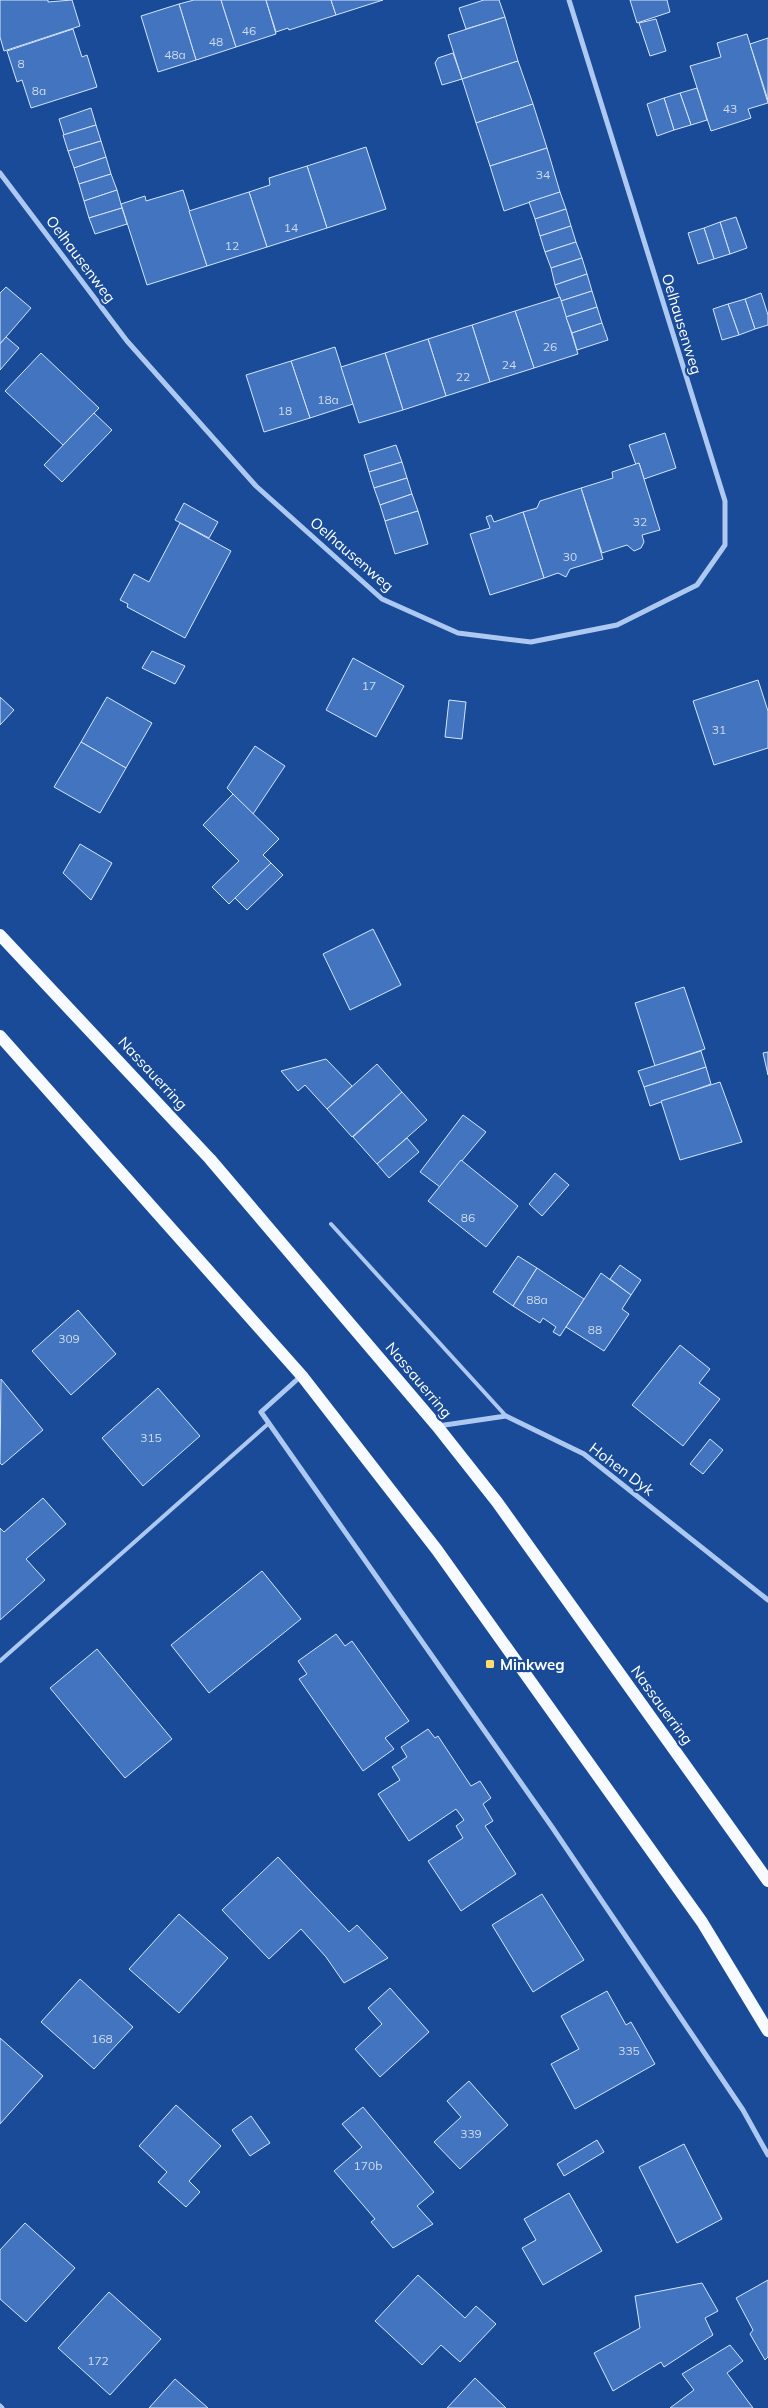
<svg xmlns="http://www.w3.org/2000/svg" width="768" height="2408" viewBox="0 0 768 2408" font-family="Mulish,sans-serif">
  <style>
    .building { fill: #4274bf; stroke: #d5e5fc }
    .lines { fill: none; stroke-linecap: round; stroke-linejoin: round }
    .service { stroke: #aec9f1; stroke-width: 4 }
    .minor { stroke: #aec9f1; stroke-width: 5 }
    .primary { stroke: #f7faff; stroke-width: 12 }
    .poi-dot { fill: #ffdc6d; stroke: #194b98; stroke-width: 2 }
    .labels { text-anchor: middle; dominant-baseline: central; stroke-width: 4.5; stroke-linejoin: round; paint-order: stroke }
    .number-label { font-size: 12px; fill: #d0dcef }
    .street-label { font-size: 15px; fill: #fff; stroke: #194b98 }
    .poi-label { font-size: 15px; font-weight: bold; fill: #fff; stroke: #194b98; text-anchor: start }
  </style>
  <rect width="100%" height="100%" fill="#194b98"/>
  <g class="building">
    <path d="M0,0H48V2L72,0L80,26L4,51L0,37Z"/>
    <path d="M194,0H221L236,47L196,60L179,4Z"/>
    <path d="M221,0H266L276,34L236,47Z"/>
    <path d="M266,0H331L336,15L289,30L288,28L276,32Z"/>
    <path d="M331,0H383L336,15Z"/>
    <path d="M484,0H499L505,17L466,29L459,8Z"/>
    <path d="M630,0H667L670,12L637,23Z"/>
    <path d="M179,4L196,60L158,72L141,16Z"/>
    <path d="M505,17L518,61L462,79L448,35Z"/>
    <path d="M656,19L666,51L650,56L639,23Z"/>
    <path d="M73,29L82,57L87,55L97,87L31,108L22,80L17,82L7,51Z"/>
    <path d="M747,34L768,103L748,109L751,118L711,131L690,66L721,57L717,43Z"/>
    <path d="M768,38V100L750,44Z"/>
    <path d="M453,53L462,79L442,85L435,63L438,58Z"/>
    <path d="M518,61L533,104L476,123L462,79Z"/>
    <path d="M697,88L707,120L691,125L680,93Z"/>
    <path d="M680,93L691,125L674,130L664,98Z"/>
    <path d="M664,98L674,130L657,136L647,104Z"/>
    <path d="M533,104L547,148L490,166L476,123Z"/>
    <path d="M91,108L96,125L64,135L59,119Z"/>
    <path d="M96,125L101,141L68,151L63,135Z"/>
    <path d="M101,141L106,157L74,168L68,151Z"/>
    <path d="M366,147L386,209L327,228L307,166Z"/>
    <path d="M547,148L560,192L504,211L490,166Z"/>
    <path d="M106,157L111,174L79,184L74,168Z"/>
    <path d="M307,166L327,228L267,247L249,192L270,185L269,178Z"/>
    <path d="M111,174L117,190L84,201L79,184Z"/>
    <path d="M117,190L122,208L89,218L84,201Z"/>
    <path d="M183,190L207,266L147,285L121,204L145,196L146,201Z"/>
    <path d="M249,192L267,247L207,266L189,211Z"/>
    <path d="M560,192L566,209L535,219L529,202Z"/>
    <path d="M122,208L127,224L95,234L89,218Z"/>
    <path d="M566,209L571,226L540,236L535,219Z"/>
    <path d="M736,217L747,248L730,254L720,222Z"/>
    <path d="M720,222L730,254L714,259L704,228Z"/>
    <path d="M571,226L576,242L545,252L540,236Z"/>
    <path d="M704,228L714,259L698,264L688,233Z"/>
    <path d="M576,242L582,258L551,268L545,252Z"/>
    <path d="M582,258L587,274L555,285L551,268Z"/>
    <path d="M587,274L592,291L561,301L555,285Z"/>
    <path d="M6,287L31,308L0,344V293Z"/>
    <path d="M592,291L597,307L566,317L561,301Z"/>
    <path d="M761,293L768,315V325L755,329L745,299Z"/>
    <path d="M560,297L578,354L534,368L515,311Z"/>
    <path d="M745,299L755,329L739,335L728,304Z"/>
    <path d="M728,304L739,335L722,340L713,309Z"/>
    <path d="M597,307L602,323L572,333L566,317Z"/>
    <path d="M515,311L534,368L490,382L472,325Z"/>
    <path d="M602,323L608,340L577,350L572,333Z"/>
    <path d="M472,325L490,382L446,396L428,339Z"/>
    <path d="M6,337L19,348L0,370V344Z"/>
    <path d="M428,339L446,396L403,410L385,353Z"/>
    <path d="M335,347L353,404L310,418L291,361Z"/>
    <path d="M41,353L99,408L63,445L5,391Z"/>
    <path d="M385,353L403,410L359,423L341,367Z"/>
    <path d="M291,361L310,418L264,432L246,375Z"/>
    <path d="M94,413L112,430L62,482L44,465Z"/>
    <path d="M665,433L676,468L644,479L639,463L636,465L629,445Z"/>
    <path d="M396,445L402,462L369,472L364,455Z"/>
    <path d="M402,462L407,478L374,488L369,472Z"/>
    <path d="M639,463L660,530L642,535L644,542L641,548L634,551L627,545L602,553L581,488L613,478L612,472Z"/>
    <path d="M407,478L412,494L380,505L374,488Z"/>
    <path d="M581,488L603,559L570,569L566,577L558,573L544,578L523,512L537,508L540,501Z"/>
    <path d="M412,494L418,511L385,521L380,505Z"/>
    <path d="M184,503L218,522L209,538L175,520Z"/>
    <path d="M418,511L428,544L395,554L385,521Z"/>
    <path d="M523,512L544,578L490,595L470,534L490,528L486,517L491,515L494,522Z"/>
    <path d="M180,523L231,551L185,638L127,607L128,604L120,600L134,574L149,582Z"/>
    <path d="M152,651L185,666L175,684L142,668Z"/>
    <path d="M353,658L404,686L376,737L326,710Z"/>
    <path d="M758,680L768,711V748L714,765L693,701Z"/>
    <path d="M0,697L14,710L0,725Z"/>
    <path d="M107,697L152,723L126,768L81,742Z"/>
    <path d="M449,700L466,702L462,739L445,737Z"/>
    <path d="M81,742L126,768L100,813L54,787Z"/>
    <path d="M255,746L285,766L253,814L227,788Z"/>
    <path d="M233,794L279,839L263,855L271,863L229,904L212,887L239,861L203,825Z"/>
    <path d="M80,844L112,863L91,900L63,873Z"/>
    <path d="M271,863L283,875L247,910L235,898Z"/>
    <path d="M373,929L401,985L350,1010L323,954Z"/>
    <path d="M684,987L705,1049L655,1066L635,1003Z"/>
    <path d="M701,1051L706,1067L644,1087L638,1071Z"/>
    <path d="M768,1052V1075L763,1053Z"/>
    <path d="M326,1059L352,1086L327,1109L305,1085L298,1091L281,1071Z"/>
    <path d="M377,1064L402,1092L352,1137L327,1109Z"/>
    <path d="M706,1067L711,1084L650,1106L644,1087Z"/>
    <path d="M720,1082L742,1142L680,1160L661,1101Z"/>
    <path d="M402,1092L427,1120L377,1164L353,1137Z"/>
    <path d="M463,1115L486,1132L440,1187L420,1172Z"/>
    <path d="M407,1138L419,1152L389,1178L377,1164Z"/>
    <path d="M461,1160L518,1206L486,1247L428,1201Z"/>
    <path d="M555,1173L569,1185L542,1216L529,1204Z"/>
    <path d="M518,1256L537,1268L513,1306L493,1292Z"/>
    <path d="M620,1265L641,1280L631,1295L610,1279Z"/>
    <path d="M537,1268L584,1299L560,1336L553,1332L556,1327L543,1318L540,1323L513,1306Z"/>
    <path d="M601,1273L631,1295L622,1309L629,1314L604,1351L566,1327Z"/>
    <path d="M78,1310L116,1354L71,1395L32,1351Z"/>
    <path d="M680,1345L710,1369L699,1383L720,1399L683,1446L632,1405Z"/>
    <path d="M1,1379L43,1430L2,1465L0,1463Z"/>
    <path d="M158,1388L200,1436L143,1486L102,1438Z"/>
    <path d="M710,1439L723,1450L703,1474L690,1464Z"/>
    <path d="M43,1498L66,1524L26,1559L45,1580L0,1620V1528L4,1532Z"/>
    <path d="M262,1571L301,1619L209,1693L171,1645Z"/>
    <path d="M336,1634L345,1646L352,1641L409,1721L385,1738L394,1749L363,1771L299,1679L307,1674L298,1661Z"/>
    <path d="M97,1649L172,1739L125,1778L50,1688Z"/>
    <path d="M428,1729L435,1738L438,1736L471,1786L480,1781L491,1798L483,1804L493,1821L485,1826L516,1874L461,1911L428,1861L463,1838L456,1826L464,1820L456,1809L409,1841L378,1794L400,1780L392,1767L407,1757L401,1747Z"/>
    <path d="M278,1857L349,1932L357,1925L388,1958L344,1983L326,1957L301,1929L269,1959L222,1910Z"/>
    <path d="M542,1894L584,1960L533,1992L492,1925Z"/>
    <path d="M179,1914L228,1958L179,2013L129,1969Z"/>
    <path d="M80,1979L133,2027L94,2069L41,2022Z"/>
    <path d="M390,1988L429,2032L380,2077L355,2049L382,2024L368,2008Z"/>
    <path d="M607,1991L626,2025L631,2022L655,2064L575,2109L551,2064L579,2049L561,2016Z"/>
    <path d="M0,2038L43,2076L0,2124Z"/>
    <path d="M469,2081L508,2125L460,2169L434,2142L461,2117L447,2101Z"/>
    <path d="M176,2105L221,2146L189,2181L200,2192L186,2207L158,2182L167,2172L139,2146Z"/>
    <path d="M363,2107L434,2192L417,2206L433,2224L393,2248L371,2222L375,2219L334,2171L362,2147L342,2124Z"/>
    <path d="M251,2116L270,2143L250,2156L232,2130Z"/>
    <path d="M597,2140L604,2152L564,2176L557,2164Z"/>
    <path d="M684,2144L722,2219L677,2243L639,2167Z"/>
    <path d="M569,2193L602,2251L543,2285L522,2248L536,2240L524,2219Z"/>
    <path d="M25,2223L75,2268L26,2322L0,2299V2250Z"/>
    <path d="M418,2275L465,2318L476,2306L496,2324L460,2362L441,2345L422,2365L375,2321Z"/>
    <path d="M768,2280V2357L765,2360L750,2334L753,2330L736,2298Z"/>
    <path d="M702,2283L718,2311L705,2318L713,2335L664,2367L661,2362L613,2391L594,2353L640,2328L635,2296Z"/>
    <path d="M109,2292L161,2339L110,2395L58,2348Z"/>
    <path d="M730,2345L743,2361L727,2373L753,2408H670L694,2390L682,2374Z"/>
    <path d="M475,2378L506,2408H447Z"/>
    <path d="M175,2379L208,2408H149Z"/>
  </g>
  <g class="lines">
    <g class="service">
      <path d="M331,1224L506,1416"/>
      <path d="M0,1661L269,1423"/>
    </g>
    <g class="minor">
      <path d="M0,173L127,341L256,486L382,599L458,633L531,642L617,625L697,585L725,545V501L569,0"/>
      <path d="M301,1376L261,1412L552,1827L743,2110L768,2155"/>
      <path d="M438,1426L506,1416L584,1454L768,1600"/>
      <path d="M0,2406L2,2408"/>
    </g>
    <g class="primary">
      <path d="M0,935L210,1159L437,1426L497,1502L768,1881"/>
      <path d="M0,1036L302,1376L437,1550L702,1922L768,2031"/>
    </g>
  </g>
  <rect class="poi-dot" x="485" y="1659" width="10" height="10" rx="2.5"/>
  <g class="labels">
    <g class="number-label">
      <text x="249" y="30">46</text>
      <text x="216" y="41">48</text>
      <text x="175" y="54">48a</text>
      <text x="21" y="63">8</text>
      <text x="39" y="90">8a</text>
      <text x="730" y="108">43</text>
      <text x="543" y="174">34</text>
      <text x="291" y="227">14</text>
      <text x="232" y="245">12</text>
      <text x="550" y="346">26</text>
      <text x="509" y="364">24</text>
      <text x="463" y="376">22</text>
      <text x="328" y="399">18a</text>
      <text x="285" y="410">18</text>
      <text x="640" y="521">32</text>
      <text x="570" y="556">30</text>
      <text x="369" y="685">17</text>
      <text x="719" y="729">31</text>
      <text x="468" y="1217">86</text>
      <text x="537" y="1299">88a</text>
      <text x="595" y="1329">88</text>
      <text x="69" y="1338">309</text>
      <text x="151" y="1437">315</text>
      <text x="102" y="2038">168</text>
      <text x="629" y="2050">335</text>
      <text x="471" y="2133">339</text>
      <text x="368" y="2165">170b</text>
      <text x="98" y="2360">172</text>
    </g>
    <g class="street-label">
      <text transform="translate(81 259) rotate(53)">Oelhausenweg</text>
      <text transform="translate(682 324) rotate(73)">Oelhausenweg</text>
      <text transform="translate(352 554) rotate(41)">Oelhausenweg</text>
      <text transform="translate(153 1073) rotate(47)">Nassauerring</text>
      <text transform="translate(419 1380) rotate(50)">Nassauerring</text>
      <text transform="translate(622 1469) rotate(37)">Hohen Dyk</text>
      <text transform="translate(662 1705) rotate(54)">Nassauerring</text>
    </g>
    <g class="poi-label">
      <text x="500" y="1664">Minkweg</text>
    </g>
  </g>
</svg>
